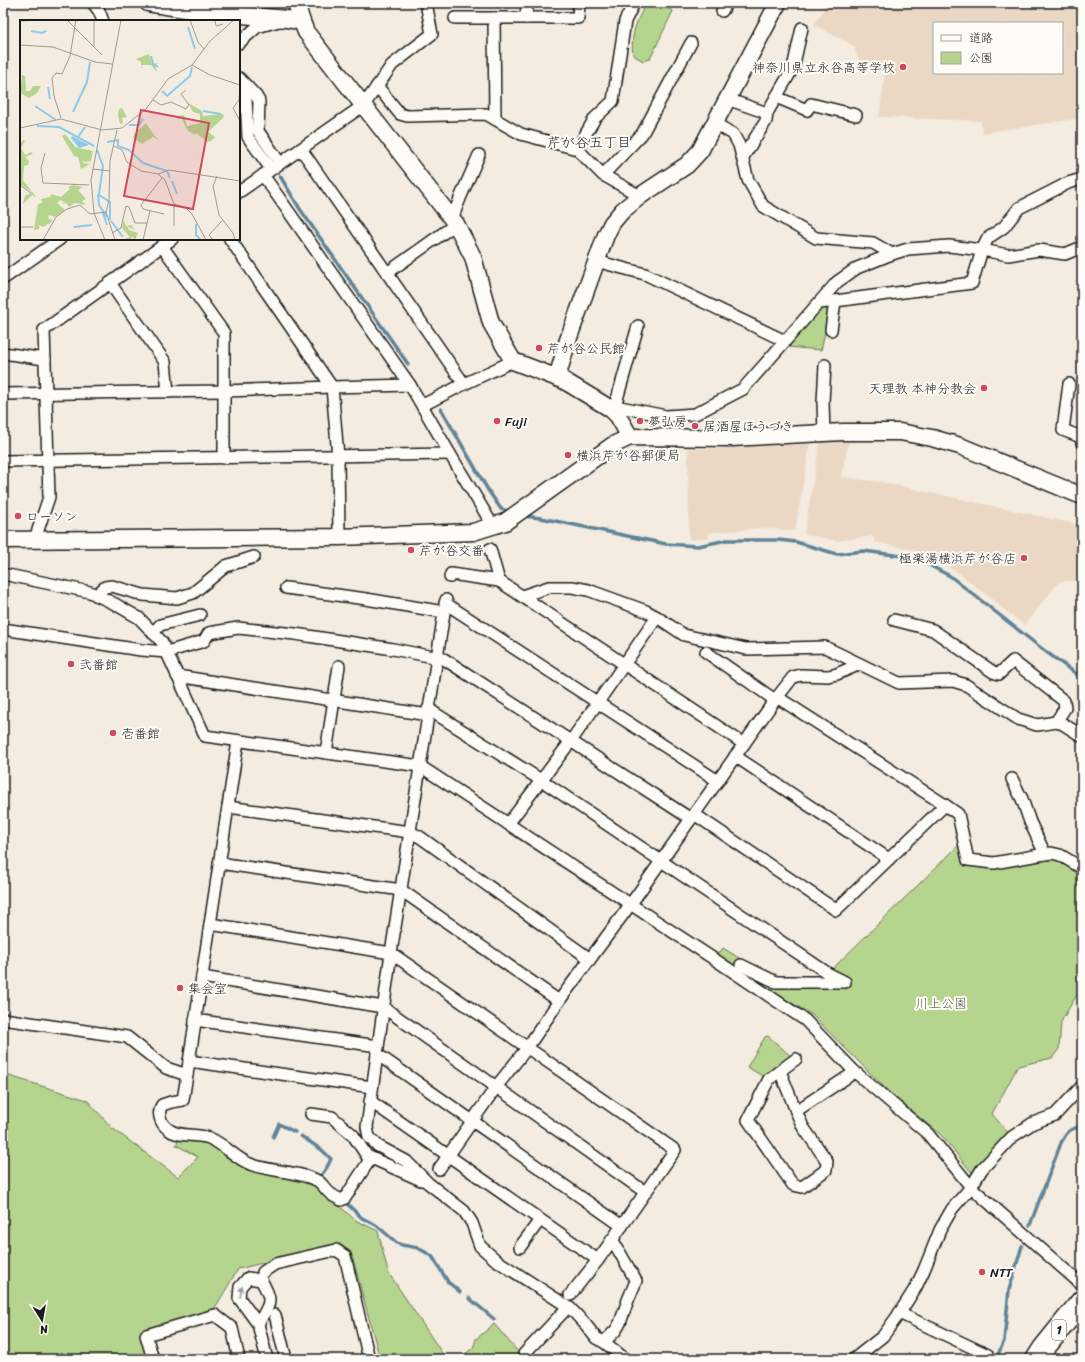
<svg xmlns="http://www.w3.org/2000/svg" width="1085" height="1362" viewBox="0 0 1085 1362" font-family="Sriracha,'Klee One',sans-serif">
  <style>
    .built { fill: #ead8c4; fill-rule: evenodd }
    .green { fill: #b5d58e; stroke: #687855 }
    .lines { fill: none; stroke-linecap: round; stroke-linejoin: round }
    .stream { stroke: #5f8499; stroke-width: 3.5 }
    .street-casing { stroke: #1c1c1c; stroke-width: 14 }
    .secondary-casing { stroke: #1c1c1c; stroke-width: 19 }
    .highway-casing { stroke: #1c1c1c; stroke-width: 24 }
    .street { stroke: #fdfcf7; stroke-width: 11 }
    .secondary { stroke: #fdfcf7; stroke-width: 16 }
    .highway { stroke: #fdfcf7; stroke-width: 21 }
    .oneway { fill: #989794 }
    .poi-dot { fill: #d1495b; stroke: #fdfcf7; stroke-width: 1.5 }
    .labels { text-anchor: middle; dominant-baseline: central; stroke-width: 4; stroke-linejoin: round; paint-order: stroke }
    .shield { fill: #fdfcf7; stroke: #605f5e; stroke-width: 1 }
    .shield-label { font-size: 12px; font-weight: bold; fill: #1c1c1c }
    .poi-label { font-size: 13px; fill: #1c1c1c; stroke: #fdfcf7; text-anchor: start }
    .park-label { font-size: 13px; fill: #525d44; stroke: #fdfcf7 }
    .neighbourhood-label { font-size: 14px; fill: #1c1c1c; stroke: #fdfcf7 }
    .inset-river { fill: none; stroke: #8bcaec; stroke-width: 2 }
    .inset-road { fill: none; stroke: #9e9992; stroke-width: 1 }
    .view { fill: #d1495b; fill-opacity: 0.15; stroke: #d1495b; stroke-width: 2 }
    .inset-edge { fill: none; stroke: #1c1c1c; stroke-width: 2 }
  </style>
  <rect width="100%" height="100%" fill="#f4ece0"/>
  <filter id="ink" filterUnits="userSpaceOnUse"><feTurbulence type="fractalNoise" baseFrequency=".025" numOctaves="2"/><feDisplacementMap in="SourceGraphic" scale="8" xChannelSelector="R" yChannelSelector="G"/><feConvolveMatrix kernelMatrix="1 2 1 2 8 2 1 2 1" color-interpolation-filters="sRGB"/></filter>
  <g filter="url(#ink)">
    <g class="built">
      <path d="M818,3H1082V118L982,133L981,121L879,117L885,73L859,62L854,46L814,25L824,9ZM934,23H1062V73H934Z"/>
      <path d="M849,441L841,477L881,482L1081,525L1082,526V580L1059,582L1024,625L960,574L941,562L914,550L875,542L872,536L837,541L804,534L820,442Z"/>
      <path d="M810,444L795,531L761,528L709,533V538L689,540L688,448L707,449Z"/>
    </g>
    <g class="green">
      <path d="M646,3H657L673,11L650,59L643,61L633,55C630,34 637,21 646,3Z"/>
      <path d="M822,306H831L821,350L787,347Z"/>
      <path d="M963,841L968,860L1051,853L1082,873V986L1061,1022L1059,1049L1052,1058L1018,1066L992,1114L1009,1134L973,1174L941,1135L891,1094L812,1015L750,978L718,955L723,948L760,971L776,977L823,978Z"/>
      <path d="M768,1036L792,1057L766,1078L747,1067L765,1037Z"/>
      <path d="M3,1074L87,1100L112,1128L178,1177L198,1157L176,1145L180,1137L201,1138L249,1166L313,1182L355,1220L378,1231L388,1272L446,1359H380L351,1252L340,1244L238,1269L212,1313L141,1334L147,1359H3Z"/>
      <path d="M494,1324L520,1354L526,1359H458L473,1348L476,1339Z"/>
    </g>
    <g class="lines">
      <g class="stream">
        <path d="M252,115V102"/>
        <path d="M280,176L300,209L408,364"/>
        <path d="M441,409L488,490L501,509L511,512"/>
        <path d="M523,516L541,518L666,544L698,546L727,540H778L796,542L837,554L863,551L903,556L923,562L950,576L1045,651L1082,678"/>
        <path d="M301,1136L322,1150L331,1159L327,1167L320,1177L322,1179"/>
        <path d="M273,1137L279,1124L295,1132"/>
        <path d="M344,1201L362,1218L376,1225L397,1243L402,1245L418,1248L432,1256L448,1282L460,1292"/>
        <path d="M1030,1225L1061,1143C1067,1132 1069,1128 1082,1127"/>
        <path d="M469,1298L494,1319"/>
        <path d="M996,1359L1004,1341L1009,1290L1022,1246"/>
      </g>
      <defs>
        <g id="street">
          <path d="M93,3L99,11L103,21"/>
          <path d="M634,3L625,21L613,101L595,118L577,149L603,175L640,196"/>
          <path d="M722,11L727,3"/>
          <path d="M455,18H578L579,3"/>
          <path d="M494,18L495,119"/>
          <path d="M526,18L527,3"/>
          <path d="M239,43L257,27L279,21"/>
          <path d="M239,78L256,96L259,101L258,131L280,163"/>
          <path d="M377,86L400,114L407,116L486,114L521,134L577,149"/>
          <path d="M239,92L246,99L248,137L271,169"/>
          <path d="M776,97L807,110L811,104L856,115"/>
          <path d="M727,99L767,113L793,68L802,28"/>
          <path d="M714,123L733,134L739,145L748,180L763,206L816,238L873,243L892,254"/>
          <path d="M301,149L464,384"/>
          <path d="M743,157L766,121L767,113"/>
          <path d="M263,175L410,385"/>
          <path d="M603,175L642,134L691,43"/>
          <path d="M239,192L364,105L392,65L432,34L426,3"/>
          <path d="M452,219L461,196L479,155"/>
          <path d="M230,239L332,387L338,456L339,537"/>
          <path d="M162,246L224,333V458"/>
          <path d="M596,261L645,274L785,341"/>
          <path d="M387,273L456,224"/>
          <path d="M3,279L60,239"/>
          <path d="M110,283L165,362L168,392"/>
          <path d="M820,303L972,283L982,250L988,238L1004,227L1019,208L1068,183L1082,179"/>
          <path d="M831,330L835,301"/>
          <path d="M3,353L45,359"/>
          <path d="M1069,384L1063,430L1081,437L1082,443"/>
          <path d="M3,394L224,391L332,387L410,385L450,454L493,526"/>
          <path d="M423,405L464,384L513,361"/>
          <path d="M615,406L638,326"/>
          <path d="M611,409L615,406L666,416L695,414L743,389L837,282L857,268L892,254L908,249L949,246L982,250L1008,255L1039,250L1065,254L1082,247"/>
          <path d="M824,433L823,402L825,365"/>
          <path d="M3,461L450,454"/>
          <path d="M35,539L49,497L44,330L172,239"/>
          <path d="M490,549L499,581L744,744"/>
          <path d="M3,574L90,592L115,604L139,618L162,642L205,736L420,766L720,963L805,1020L855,1072L928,1134L971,1187L1082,1285"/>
          <path d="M450,577L451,574L499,581"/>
          <path d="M286,588L366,599L444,612"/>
          <path d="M96,595L105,587L112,586L143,595L177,598L193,593L226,566L254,557"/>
          <path d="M522,596L549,587H572L588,590L646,611L657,617L684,635L746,649L825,647L899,683L953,681L966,685L1018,719L1037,725L1056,722L1063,724L1082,736"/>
          <path d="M446,600L391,953L367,1127L369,1137L378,1146L406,1161L428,1183L464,1211L472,1223L480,1246L496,1260L570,1308L586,1325L596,1338L604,1342L625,1359"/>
          <path d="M445,603L718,781"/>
          <path d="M894,620L933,630L993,672L999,674L1013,661L1064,701L1065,708L1056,722"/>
          <path d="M3,629L141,650L167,652L204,641L209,633L238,628L295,634L393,649L444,659L691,819"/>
          <path d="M153,633L160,625L200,615"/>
          <path d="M706,652L775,700"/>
          <path d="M177,676L428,715"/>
          <path d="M777,697L945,805L958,814L968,860L994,863L1051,853L1060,855L1082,868"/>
          <path d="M428,709L541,780L829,974L845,982"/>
          <path d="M326,753L339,666"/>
          <path d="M735,756L889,859"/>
          <path d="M1012,779L1022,799L1030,822L1045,854"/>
          <path d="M228,807L410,832L420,837L590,959"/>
          <path d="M694,814L836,910L945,805"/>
          <path d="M508,824L571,741L657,617"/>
          <path d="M219,863L401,890L559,1001"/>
          <path d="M210,924L391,953L675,1150L598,1260L570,1295"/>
          <path d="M741,965L776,982H842"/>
          <path d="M202,977L383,1007L645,1192"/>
          <path d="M3,1019L127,1037L166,1068L187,1075L238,741"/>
          <path d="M195,1020L378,1046"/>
          <path d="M377,1054L622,1226"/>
          <path d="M796,1059L769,1079L748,1120L793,1185L802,1187L826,1170L827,1161L803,1127L796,1111L855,1072"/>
          <path d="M189,1061L372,1087"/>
          <path d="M780,1071L796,1111"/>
          <path d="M187,1075L183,1100L171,1102L162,1105C157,1113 160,1123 168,1129C179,1138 196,1133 209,1138C224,1144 235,1158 250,1164C270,1172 299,1171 318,1181C323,1184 326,1191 331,1194C334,1197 338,1198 341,1200L345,1198L371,1158"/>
          <path d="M370,1101L598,1260"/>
          <path d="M311,1114L332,1117L353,1135L367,1156L421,1180"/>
          <path d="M439,1169L496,1087L527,1048L559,1001L630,905L775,700L793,677L801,675L828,676L837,674L860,664"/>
          <path d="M520,1247L540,1220"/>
          <path d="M263,1272L275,1264L336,1250L345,1256L369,1359"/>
          <path d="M899,1313L988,1355"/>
          <path d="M275,1315L286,1359"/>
          <path d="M258,1324C270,1303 274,1302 261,1280L248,1278L240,1287L239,1298L258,1324L267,1359"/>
          <path d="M604,1342L616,1330L620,1323L628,1300L636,1281L612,1239"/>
          <path d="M524,1354L568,1307"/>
          <path d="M153,1359L146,1335L215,1315L232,1328L239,1359"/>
          <path d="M854,1359L883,1336L899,1314L916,1287L924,1270L940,1230L952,1209L971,1187L982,1169L1012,1137L1033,1123L1055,1115L1082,1086"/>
        </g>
        <g id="secondary">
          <path d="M148,3L197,11L287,19L302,22L306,32L456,224L473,257L491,323L513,361L563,380L611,409L618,416L630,437"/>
          <path d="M296,3L302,22"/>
          <path d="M557,378L568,340L606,235L612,223L622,211L640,196L687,165L700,151L778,3"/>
          <path d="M3,540L339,537L473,532L505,522L613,445L630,437L731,438L843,432H900L932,438L960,446L1082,496"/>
        </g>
        <path id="highway" d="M1037,1359L1044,1348L1082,1301"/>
      </defs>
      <use href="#street" class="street-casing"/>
      <use href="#secondary" class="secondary-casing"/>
      <use href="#highway" class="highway-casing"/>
      <use href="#street" class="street"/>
      <use href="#secondary" class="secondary"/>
      <use href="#highway" class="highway"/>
    </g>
    <defs><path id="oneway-solid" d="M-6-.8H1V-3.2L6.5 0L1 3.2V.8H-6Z"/></defs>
    <use class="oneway" href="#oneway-solid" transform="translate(241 1292) rotate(-80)"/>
  </g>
  <g class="poi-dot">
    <circle cx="903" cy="67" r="4"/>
    <circle cx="539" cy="348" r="4"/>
    <circle cx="984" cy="388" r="4"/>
    <circle cx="497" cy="421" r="4"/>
    <circle cx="640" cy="421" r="4"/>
    <circle cx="695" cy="426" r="4"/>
    <circle cx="568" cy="455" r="4"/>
    <circle cx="18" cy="516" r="4"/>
    <circle cx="411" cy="550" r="4"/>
    <circle cx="1024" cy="558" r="4"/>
    <circle cx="71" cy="664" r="4"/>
    <circle cx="113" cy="733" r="4"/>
    <circle cx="180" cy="988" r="4"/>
    <circle cx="982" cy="1272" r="4"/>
  </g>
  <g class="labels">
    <rect class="shield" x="1052" y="1320" width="14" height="20" rx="3"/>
    <g class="shield-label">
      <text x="1059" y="1330">1</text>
    </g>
    <g class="poi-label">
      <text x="895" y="67" text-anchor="end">神奈川県立永谷高等学校</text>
      <text x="547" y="348">芹が谷公民館</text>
      <text x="976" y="388" text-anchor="end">天理教 本神分教会</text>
      <text x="505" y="421">Fuji</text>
      <text x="648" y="421">夢弘房</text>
      <text x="703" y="426">居酒屋ほうづき</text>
      <text x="576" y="455">横浜芹が谷郵便局</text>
      <text x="26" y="516">ローソン</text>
      <text x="419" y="550">芹が谷交番</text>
      <text x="1016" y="558" text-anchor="end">極楽湯横浜芹が谷店</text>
      <text x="79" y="664">弐番館</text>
      <text x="121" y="733">壱番館</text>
      <text x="188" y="988">集会室</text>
      <text x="990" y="1272">NTT</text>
    </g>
    <g class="park-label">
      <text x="941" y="1003">川上公園</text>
    </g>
    <g class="neighbourhood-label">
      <text x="589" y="142">芹が谷五丁目</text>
    </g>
  </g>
  <g transform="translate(20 20)">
    <rect width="220" height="220" fill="#f4ece0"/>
    <path d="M129,34L132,44L138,43L135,46L137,52L131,45H121L123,48L121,46V42L116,39ZM2,55L5,56L6,71H10L13,66H21L17,73L9,78L0,73ZM168,83L182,91L183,96L203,94L204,97L188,112L195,117L191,121L187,122L176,113L175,115L168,111L161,98L158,99L156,96L164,95L167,106L180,103V94L173,92ZM102,88L107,97L102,98L103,103L100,104L98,95L99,89ZM126,103L134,115L139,120L133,117L122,124L113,118L114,114ZM45,114L61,134L63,143L70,144L61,149L58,137L54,136L42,116ZM3,120L5,121L1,128L5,135L11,132L13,134L5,137L9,141L8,145L4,146L3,160L16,177L12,175L3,184L5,176L12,172L0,164V125ZM55,127L73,131L71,141L64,142ZM53,165L63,167L58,170L66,179L62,181L66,185L55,183L49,187L46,183L42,184L44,182L40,180L37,183L45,190L35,197L29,195L28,198L33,201L23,207L19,205V209L14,210L18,184L22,183L21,179L30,177L31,174L41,177L50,169L48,167ZM104,200L106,206L111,205L115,210L107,206L109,210L118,213L115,220L112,216L111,220H106L105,219L110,217L102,208Z" fill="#b5d58e"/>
    <path d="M52,116L67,124L69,125L59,128L51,118Z" fill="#8bcaec"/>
    <path class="inset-river" d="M168,7L175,29M11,11L22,13L26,11M131,36L133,44L138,47M28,67L30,79M142,71L147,76L170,56L172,47M15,86L36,100M183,91L201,94M53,92L67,62L70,42M109,105H119L123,99M17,106L39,107L74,126M58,117L65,107M87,122L98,120V126L109,130L123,143L147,151L150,158M77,130L83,146L79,174M152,161L157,174M78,174L79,185L87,197M79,175L90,182V200M83,193L87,205M91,201L103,217M176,204V215L181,220M54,207L72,205"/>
    <path class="inset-road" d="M170,0L178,22L184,29M195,0L196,6L203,4M0,1L26,0M48,1L82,35M0,25L33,27L75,42L92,44M74,26V0M172,45L190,55L220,65M220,68L219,80L213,88L220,101M133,80L141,85L151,82L166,89L169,85L161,74L166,70M41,98L34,76L32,58L36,53L42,54L50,36L56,0M0,108L41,99L82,110L102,108L126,89L148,59L172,45L190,21L214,0M94,126L102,130L107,142L121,151L138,154L149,150L220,161M25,133L21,148L23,163L69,165M73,149L90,151M138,154L145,160L154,184L166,188L172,194L186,220M197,156L193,166L199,195L213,213L215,220M142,158L121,185L123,189L144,194M0,165L11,173M86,192L89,180L90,141L97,110M154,206V184M0,207H13M92,213L101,208L106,186L109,187L115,203H127M23,220L36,197L47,189L60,185L70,194L86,192L95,220M85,220L74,193L71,160L101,0M123,220L130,191M193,220L189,215L202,201"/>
    <path class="view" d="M121,90L189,103L173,189L104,176Z"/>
    <rect width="220" height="220" class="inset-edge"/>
  </g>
  <rect width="1085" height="1362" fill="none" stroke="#fdfcf7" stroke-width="16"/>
  <rect x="8" y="8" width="1069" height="1346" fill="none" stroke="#1c1c1c" stroke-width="1.5" filter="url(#ink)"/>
  <rect x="933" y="22" width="130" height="52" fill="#fdfcf7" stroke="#a3a29f"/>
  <rect x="941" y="35" width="20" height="6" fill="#fdfcf7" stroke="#a3a29f"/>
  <text x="969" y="42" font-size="12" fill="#1c1c1c">道路</text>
  <rect x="941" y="52" width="20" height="12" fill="#b5d58e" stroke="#a3a29f"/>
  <text x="969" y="62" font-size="12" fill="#1c1c1c">公園</text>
  <g transform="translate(42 1320) rotate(169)" stroke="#fdfcf7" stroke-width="3" paint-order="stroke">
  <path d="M0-3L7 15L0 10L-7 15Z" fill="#1c1c1c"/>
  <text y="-6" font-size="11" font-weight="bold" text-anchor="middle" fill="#1c1c1c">N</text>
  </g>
</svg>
